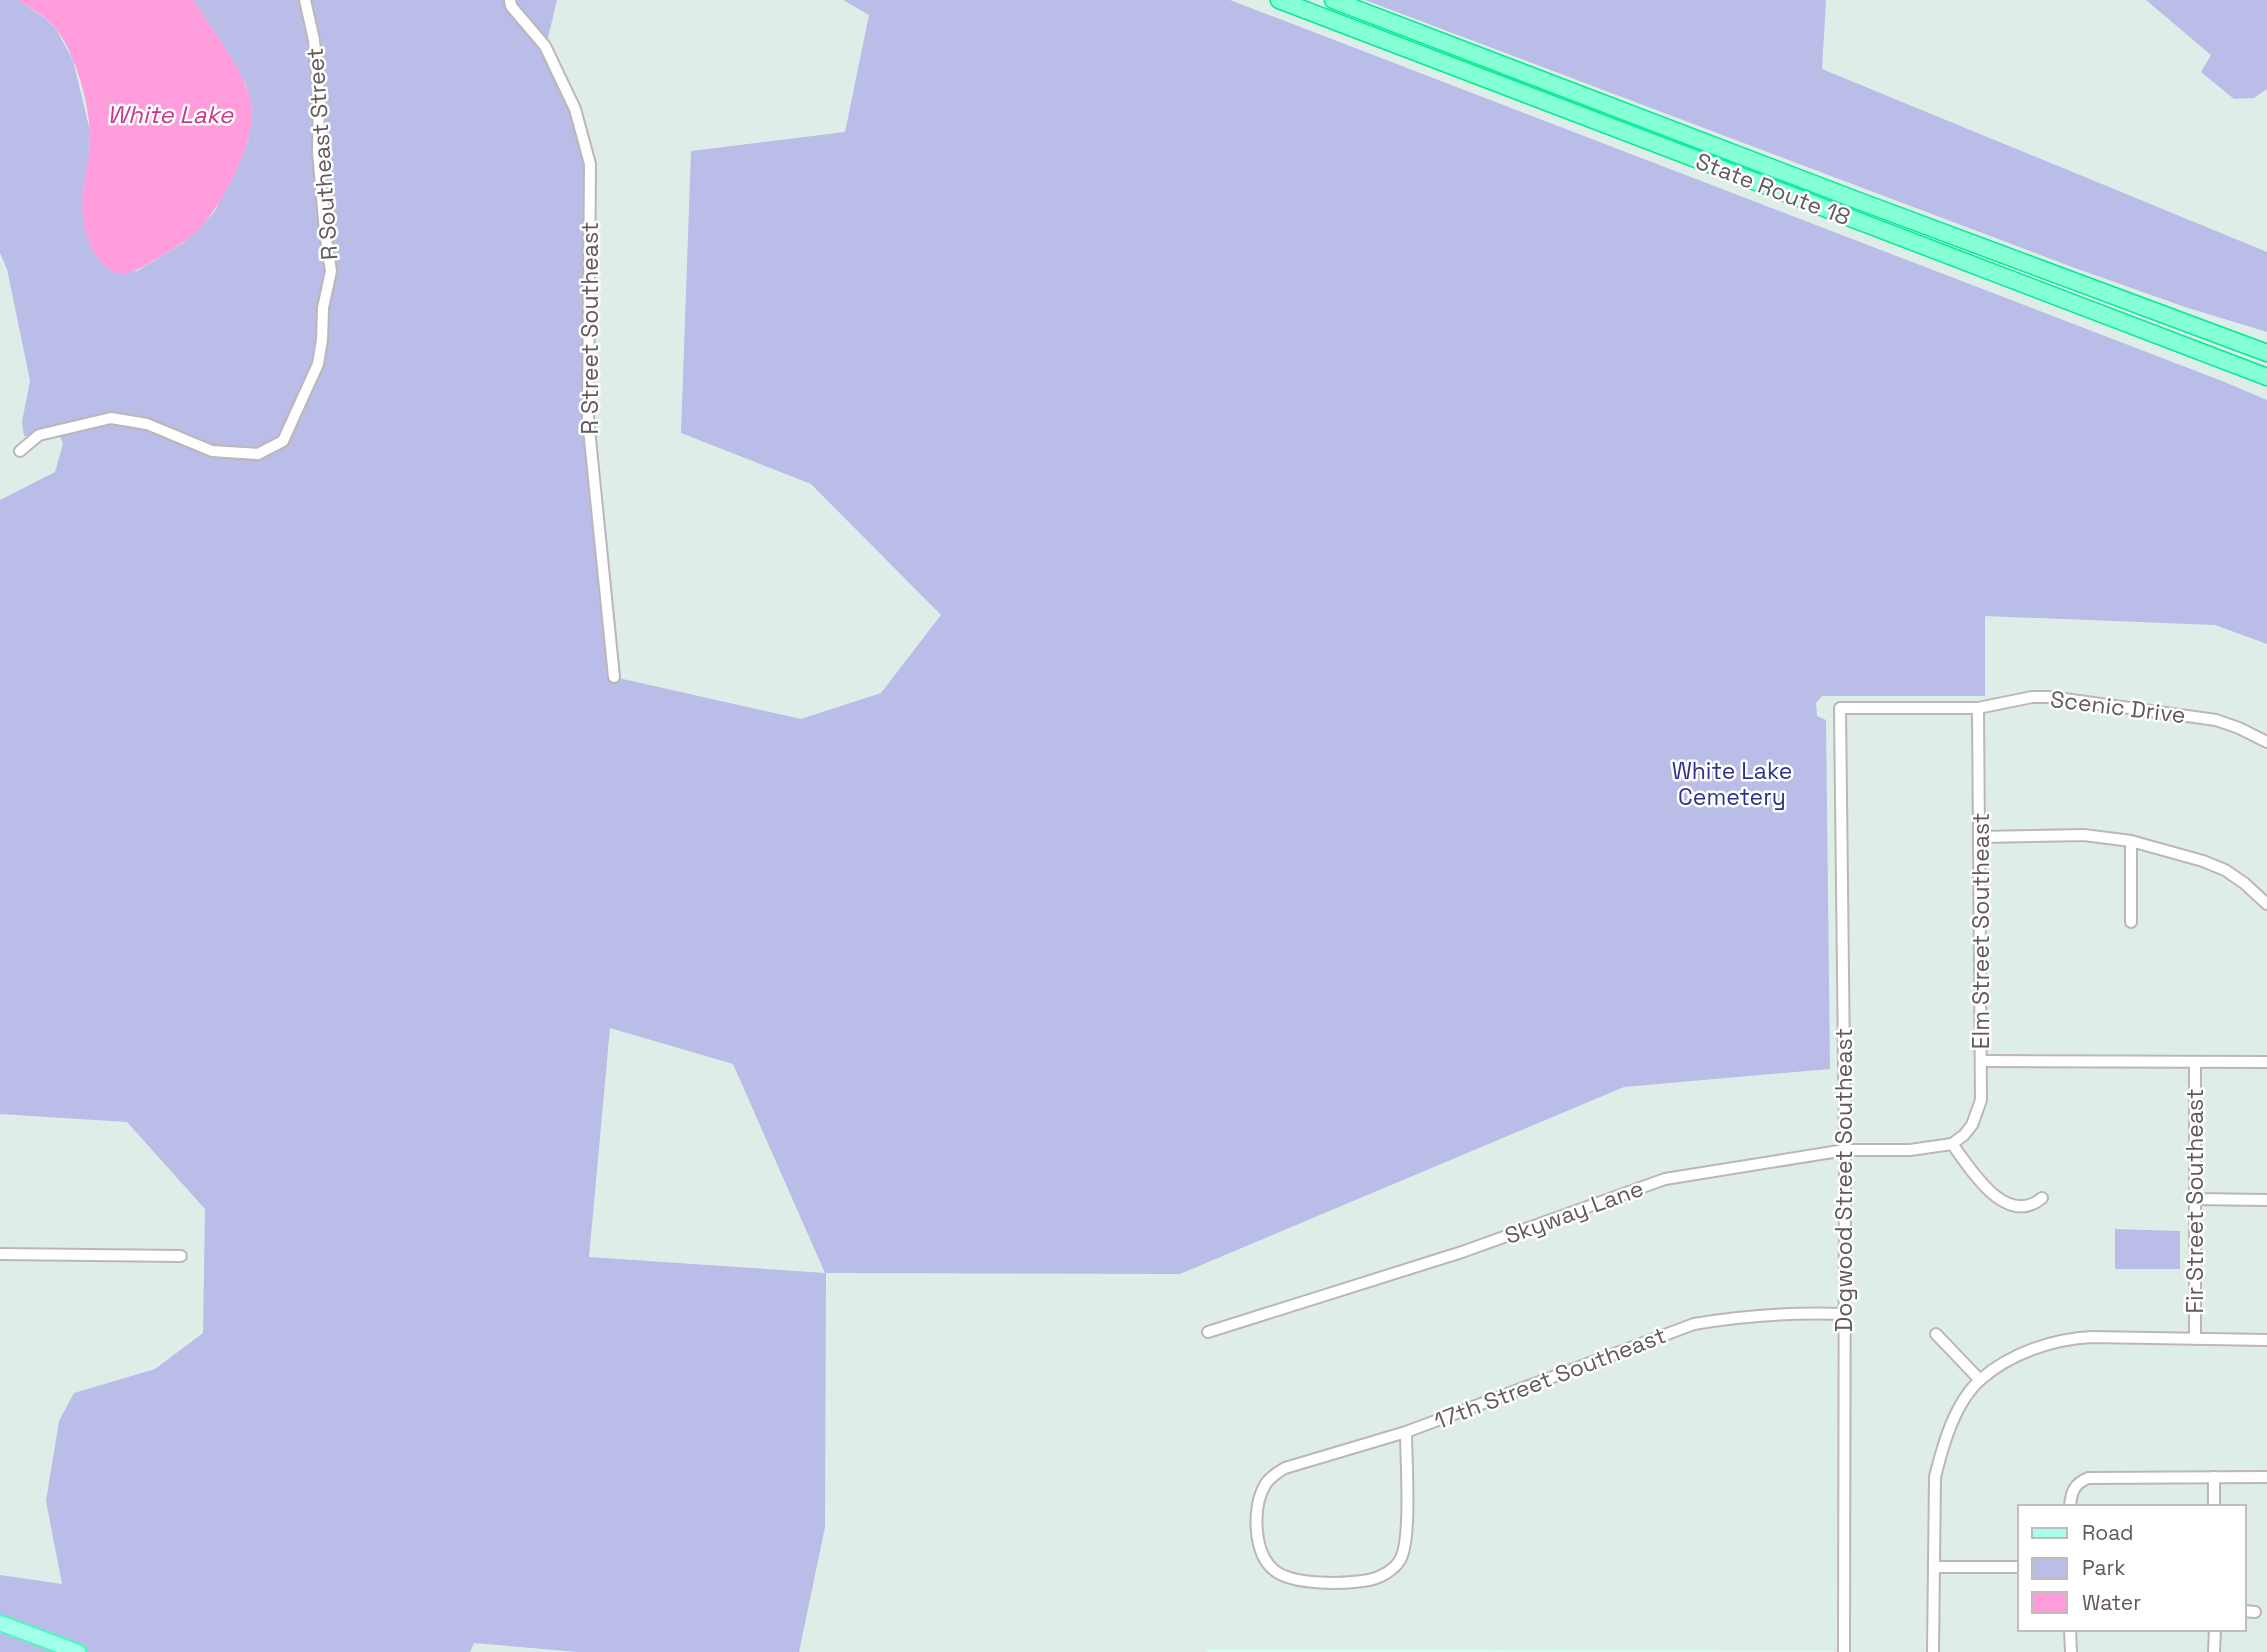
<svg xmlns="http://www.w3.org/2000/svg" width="2267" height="1652" viewBox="0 0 2267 1652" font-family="'Space Grotesk',sans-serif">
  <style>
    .commercial { fill: #d2fff1 }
    .green { fill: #b9bde7; fill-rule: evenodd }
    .water { fill: #ff9ddc }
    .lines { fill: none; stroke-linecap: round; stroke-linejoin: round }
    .minor-casing { stroke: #beb5b9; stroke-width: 14 }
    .major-casing { stroke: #4afbbc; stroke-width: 18 }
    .highway-casing { stroke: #00ec90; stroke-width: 19 }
    .minor { stroke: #fff; stroke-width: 10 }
    .major { stroke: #a2ffe9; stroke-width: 14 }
    .highway { stroke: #84ffd6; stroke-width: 16 }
    .labels { text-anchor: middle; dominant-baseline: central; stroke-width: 5; stroke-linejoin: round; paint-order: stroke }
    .street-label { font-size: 23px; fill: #62585d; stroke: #fff }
    .park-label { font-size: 23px; fill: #2f328a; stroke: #fff }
    .water-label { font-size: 24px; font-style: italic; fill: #ca388a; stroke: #fff }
  </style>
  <rect width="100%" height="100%" fill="#dfede9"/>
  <path class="commercial" d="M1207,1649L1834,1651V1652H1207Z"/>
  <g class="green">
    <path d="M0,0H18L46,19L56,29L73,60L90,131L89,158L83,188V216L95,254L103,264L114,272L137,271L183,243L199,229L215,211L248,141L252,108L246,85L193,0H557L546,46L575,109L590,164L588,419L614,677L801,719L881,693L941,615L811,484L681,433L691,151L845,132L869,15L843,0H1230L2222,381L2267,400V644L2215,625L1985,616V696H1822L1816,703L1817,716L1826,720L1830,1069L1624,1087L1180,1274L826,1273L825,1527L799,1652H578L474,1643L470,1652H0V1575L62,1584L46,1501L59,1421L74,1393L155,1369L203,1333L205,1209L127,1122L0,1114V500L55,472L63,444L59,434L24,436L22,422L30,381L7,269L0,253ZM610,1028L733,1064L825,1273L589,1257Z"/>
    <path d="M1365,0H1826L1822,69L2267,252V332L2185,307L2075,268Z"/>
    <path d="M2146,0H2267V89L2254,98L2234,99L2201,72L2211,55Z"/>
    <path d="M2115,1229L2180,1231V1269H2115Z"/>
  </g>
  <path class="water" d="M18,0H193C212,30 250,76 252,111C254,143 222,206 199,229C185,243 168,252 151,262C139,269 126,278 112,271C86,256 80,218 83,190C85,173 90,157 90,138C90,106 76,54 56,29C46,16 31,9 18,0Z"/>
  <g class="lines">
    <defs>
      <g id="minor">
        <path d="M510,0L511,6L545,46L575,109L590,164L588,419L614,677"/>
        <path d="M20,451L39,435L111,418L147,424L212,451L258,454L283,441L318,364L322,340L323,308L331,271L325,232L318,151L319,96L314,40L305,0"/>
        <path d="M1980,837L2084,835L2131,841L2203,861L2225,870L2244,883L2267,904"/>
        <path d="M2131,841V922"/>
        <path d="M1982,1061L2267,1062"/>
        <path d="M1952,1144C1971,1169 2005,1228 2042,1198"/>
        <path d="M2194,1199L2267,1200"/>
        <path d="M0,1254L181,1256"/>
        <path d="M1208,1332L1462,1252L1665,1179L1845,1150H1910L1952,1144L1964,1135L1972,1125L1981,1100L1978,708"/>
        <path d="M1936,1334L1980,1380"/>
        <path d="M2195,1339V1062"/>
        <path d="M1406,1432C1406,1459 1412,1540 1400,1560C1394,1570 1380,1578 1369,1580C1346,1584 1293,1586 1274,1570C1253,1553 1252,1507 1265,1485C1270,1477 1278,1472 1285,1468L1406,1432L1694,1324C1747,1315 1791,1312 1845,1314"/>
        <path d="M2214,1477V1507"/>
        <path d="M2070,1507C2071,1492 2074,1484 2088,1478L2267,1477"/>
        <path d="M1934,1567H2020"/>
        <path d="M2244,1611L2255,1612"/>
        <path d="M2070,1629L2071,1652"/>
        <path d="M1844,1652L1845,1150L1840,708H1978L2032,697H2050L2216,720L2239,728L2267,742"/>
        <path d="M1933,1652L1935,1477C1943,1444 1955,1402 1981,1379C2011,1353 2053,1339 2092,1337L2267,1340"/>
        <path d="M2214,1652L2215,1629"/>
      </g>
      <path id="major" d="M0,1623L78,1652"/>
      <g id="highway">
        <path d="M1279,0L2267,377"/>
        <path d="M1333,0L1859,201L2267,353"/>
      </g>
    </defs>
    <use href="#minor" class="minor-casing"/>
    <use href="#major" class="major-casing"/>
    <use href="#highway" class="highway-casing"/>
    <use href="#minor" class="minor"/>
    <use href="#major" class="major"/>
    <use href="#highway" class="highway"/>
  </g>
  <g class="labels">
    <g class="street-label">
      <text transform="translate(322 154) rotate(-94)">R Southeast Street</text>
      <text transform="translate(1773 189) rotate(21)">State Route 18</text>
      <text transform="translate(590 328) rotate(-90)">R Street Southeast</text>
      <text transform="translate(2118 707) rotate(7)">Scenic Drive</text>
      <text transform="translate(1981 931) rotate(-90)">Elm Street Southeast</text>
      <text transform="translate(1844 1180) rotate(-90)">Dogwood Street Southeast</text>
      <text transform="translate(2195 1201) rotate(-90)">Fir Street Southeast</text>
      <text transform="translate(1574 1212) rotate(-20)">Skyway Lane</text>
      <text transform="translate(1550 1378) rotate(-21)">17th Street Southeast</text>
    </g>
    <g class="park-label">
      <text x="1732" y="771">White Lake<tspan x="1732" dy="26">Cemetery</tspan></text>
    </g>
    <g class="water-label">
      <text x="170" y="114">White Lake</text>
    </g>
  </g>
  <rect x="2018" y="1505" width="228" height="126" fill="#ffffff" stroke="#c0bcbe" stroke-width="2"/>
  <rect x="2032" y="1528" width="35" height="10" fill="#a2ffe9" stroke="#c0bcbe" stroke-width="2"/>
  <text x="2082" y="1540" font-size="21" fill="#62585d">Road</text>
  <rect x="2032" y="1558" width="35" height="21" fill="#b9bde7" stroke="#c0bcbe" stroke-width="2"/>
  <text x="2082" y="1575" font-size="21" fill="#62585d">Park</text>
  <rect x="2032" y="1592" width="35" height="21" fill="#ff9ddc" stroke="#c0bcbe" stroke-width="2"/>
  <text x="2082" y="1610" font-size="21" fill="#62585d">Water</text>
</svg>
